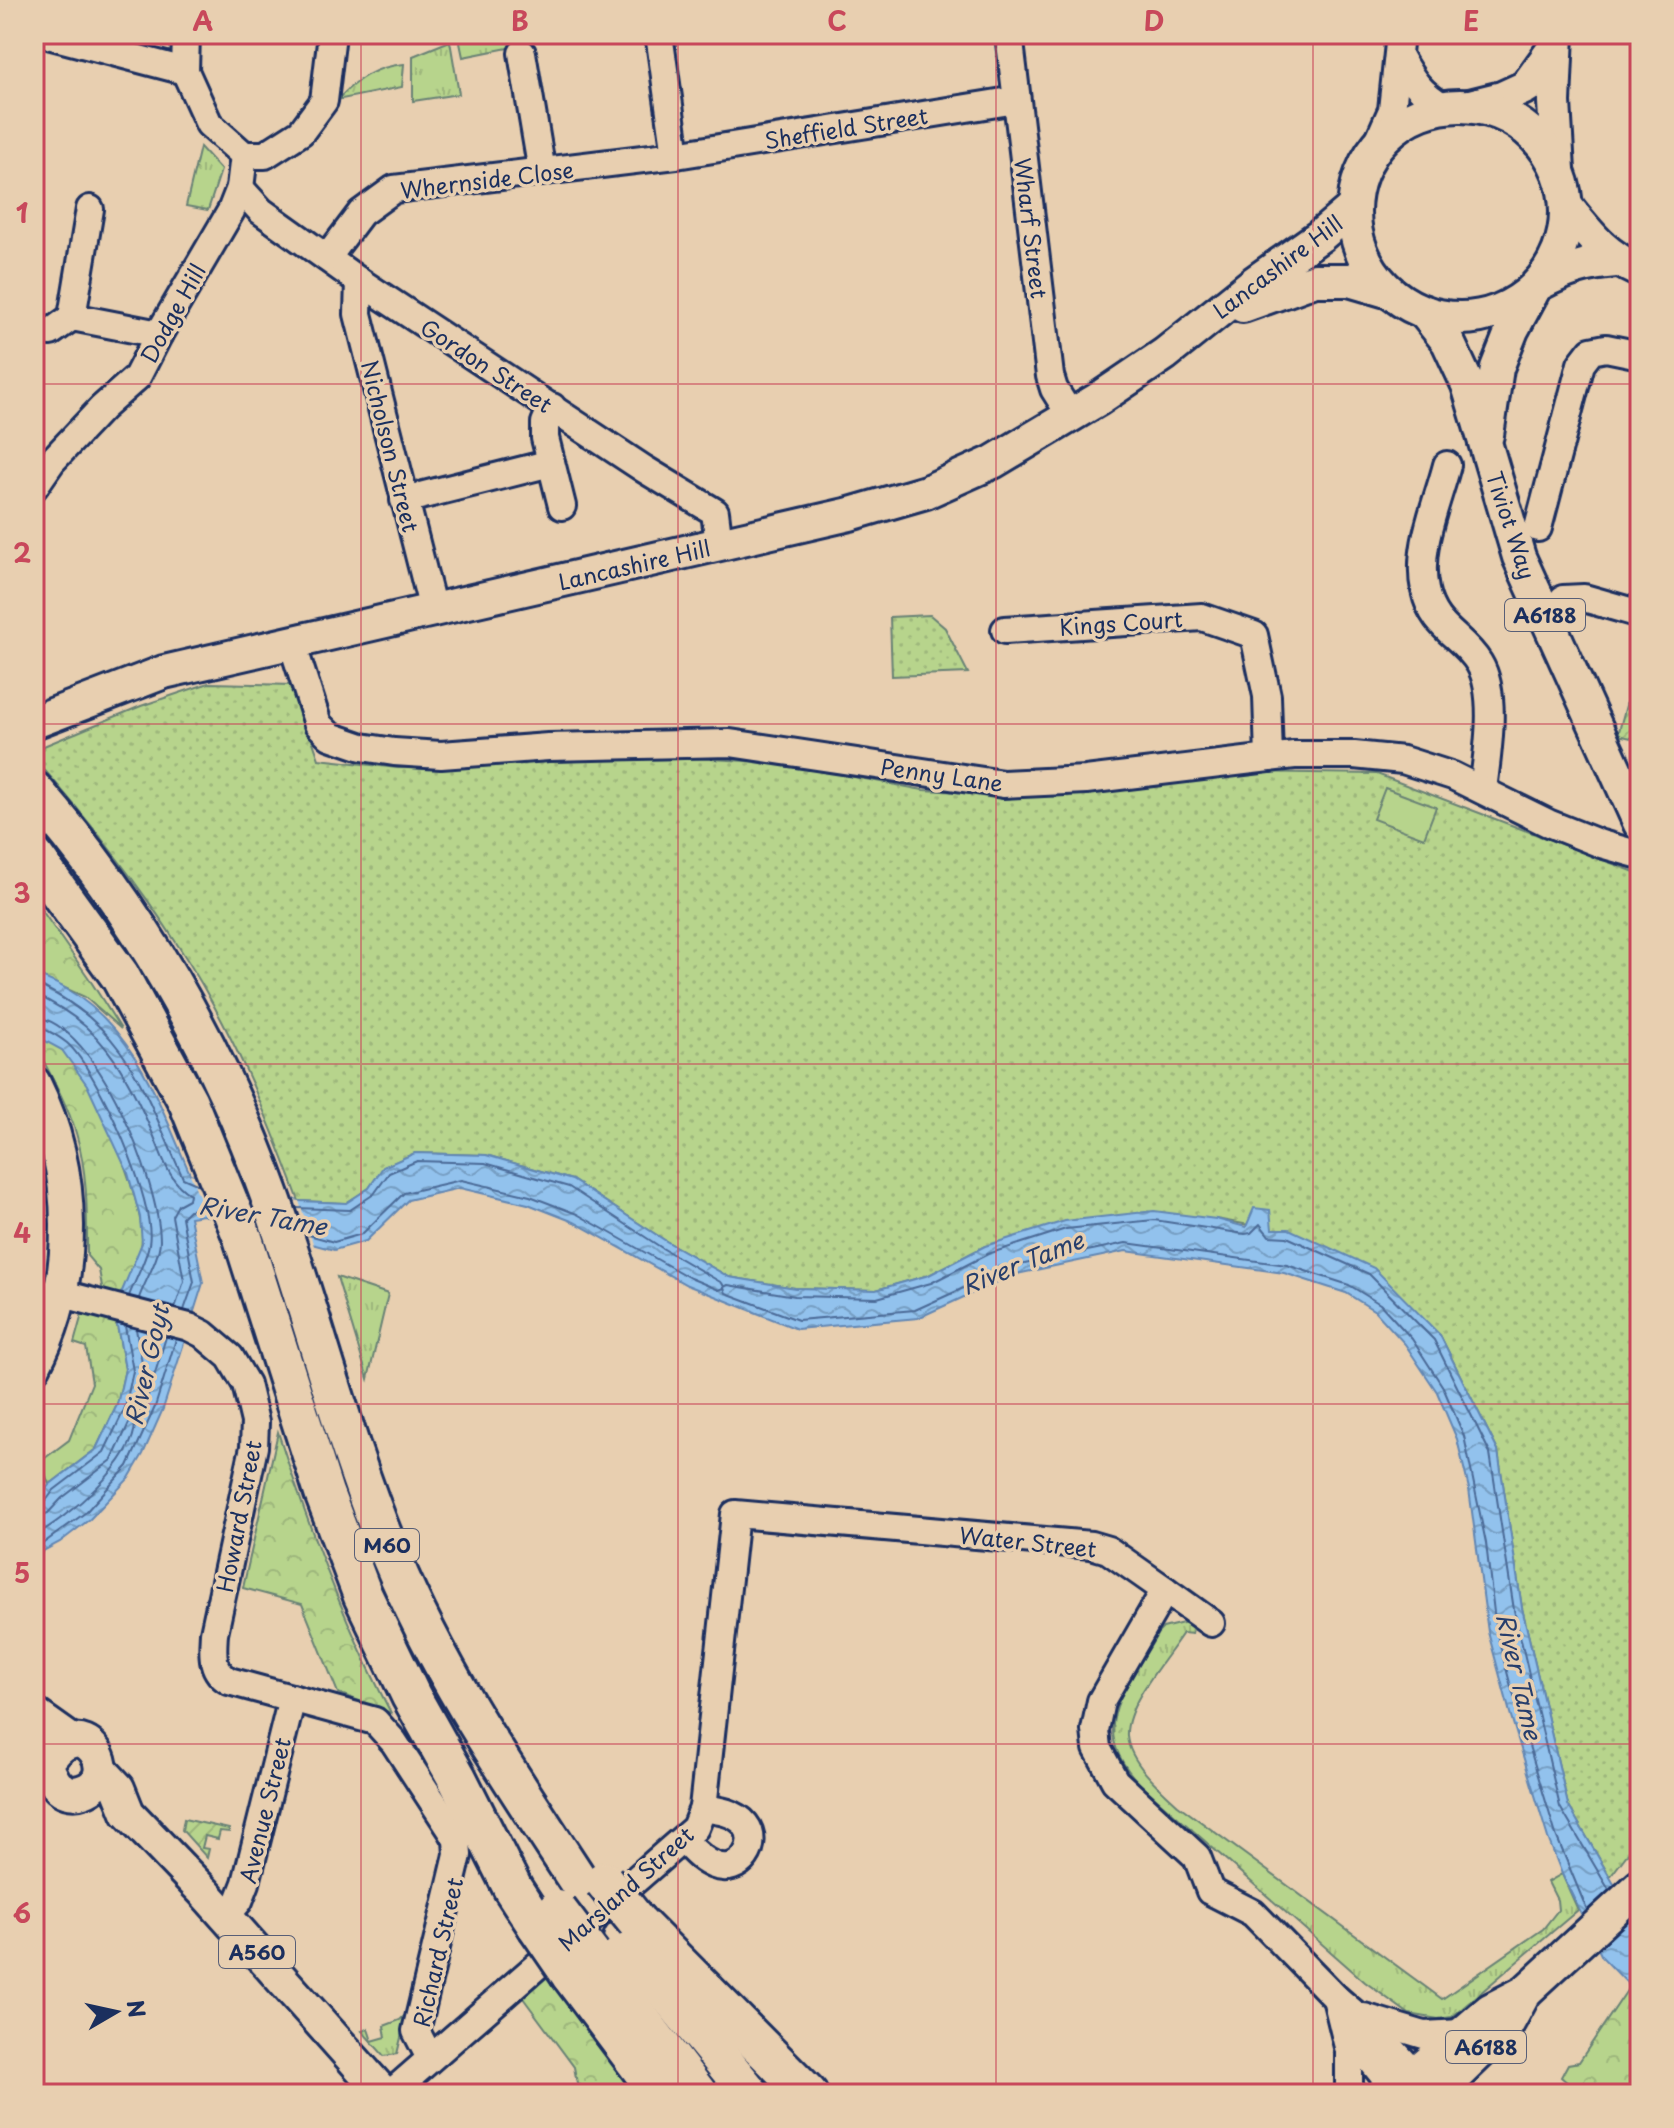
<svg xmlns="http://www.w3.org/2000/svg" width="1674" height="2128" viewBox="0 0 1674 2128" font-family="'Playpen Sans',sans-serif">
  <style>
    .grass { fill: url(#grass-tufts); stroke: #698275; stroke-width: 2 }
    .forest { fill: url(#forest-crowns); stroke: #698275; stroke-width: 2 }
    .park { fill: url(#park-dots); stroke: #698275; stroke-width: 2 }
    .garden { fill: url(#garden-furrows); stroke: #698275; stroke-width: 2 }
    .pitch { fill: #b7d48c; stroke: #698275; stroke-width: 2 }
    .water { fill: url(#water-waves); stroke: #6287b4; stroke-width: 2 }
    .pier { fill: #e8cfb0 }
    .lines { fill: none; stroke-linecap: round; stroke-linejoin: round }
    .shore { stroke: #4b6a97; stroke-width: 2 }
    .minor-casing { stroke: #1b2f5e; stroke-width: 32 }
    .major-casing { stroke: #1b2f5e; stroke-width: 38 }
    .highway-casing { stroke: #1b2f5e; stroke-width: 44 }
    .minor { stroke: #e8cfb0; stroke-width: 26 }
    .major { stroke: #e8cfb0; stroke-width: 32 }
    .highway { stroke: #e8cfb0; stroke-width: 38 }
    .highway-bridge-casing { stroke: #1b2f5e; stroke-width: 44; stroke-linecap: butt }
    .highway-bridge { stroke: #e8cfb0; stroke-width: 38 }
    .grid { fill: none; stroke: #c8485b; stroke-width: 2; stroke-opacity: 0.55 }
    .labels { text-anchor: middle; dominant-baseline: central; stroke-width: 7; stroke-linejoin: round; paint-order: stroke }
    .shield { fill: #e8cfb0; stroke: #585f77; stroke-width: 2 }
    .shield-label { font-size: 20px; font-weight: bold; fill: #1b2f5e }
    .street-label { font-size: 22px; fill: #1b2f5e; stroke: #e8cfb0 }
    .water-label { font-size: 24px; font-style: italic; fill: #273e6c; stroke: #e8cfb0 }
    .neatline { fill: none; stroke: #c8485b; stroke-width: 3 }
    .grid-label { font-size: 26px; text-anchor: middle; font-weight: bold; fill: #c8485b }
  </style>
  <defs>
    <pattern id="grass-tufts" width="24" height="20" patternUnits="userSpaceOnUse" patternTransform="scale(2)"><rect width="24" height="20" fill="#b7d48c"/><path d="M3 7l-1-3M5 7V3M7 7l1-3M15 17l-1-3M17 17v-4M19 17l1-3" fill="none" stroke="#9db67b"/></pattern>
    <pattern id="forest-crowns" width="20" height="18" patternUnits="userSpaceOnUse" patternTransform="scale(2)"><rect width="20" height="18" fill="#b7d48c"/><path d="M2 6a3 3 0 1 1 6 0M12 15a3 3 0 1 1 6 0" fill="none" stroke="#9db67b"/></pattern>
    <pattern id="park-dots" width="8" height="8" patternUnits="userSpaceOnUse" patternTransform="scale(2)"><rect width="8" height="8" fill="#b7d48c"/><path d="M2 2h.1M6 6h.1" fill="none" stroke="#9db67b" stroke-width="1.8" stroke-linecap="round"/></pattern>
    <pattern id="garden-furrows" width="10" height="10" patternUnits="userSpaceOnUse" patternTransform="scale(2)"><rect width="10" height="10" fill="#b7d48c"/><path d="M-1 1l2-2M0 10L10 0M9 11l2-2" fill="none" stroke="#9db67b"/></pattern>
    <pattern id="water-waves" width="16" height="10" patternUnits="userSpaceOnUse" patternTransform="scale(2)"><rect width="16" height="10" fill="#92c2ed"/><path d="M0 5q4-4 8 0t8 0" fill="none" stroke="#769ec3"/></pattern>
  </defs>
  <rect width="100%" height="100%" fill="#e8cfb0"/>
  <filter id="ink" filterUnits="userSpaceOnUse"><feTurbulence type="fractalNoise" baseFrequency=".0125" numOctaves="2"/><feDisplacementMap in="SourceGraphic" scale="16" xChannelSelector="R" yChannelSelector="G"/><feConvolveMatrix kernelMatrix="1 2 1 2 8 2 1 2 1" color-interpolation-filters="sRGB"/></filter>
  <g filter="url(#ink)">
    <g class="grass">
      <path d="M466,34H511L513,47L463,57L459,38Z"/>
      <path d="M450,41L459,94L413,101V56Z"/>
      <path d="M404,64L402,87L337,100C357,79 374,67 404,64Z"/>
      <path d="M200,147L221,170L208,210L186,206Z"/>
      <path d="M337,1277L388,1294L368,1379Z"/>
      <path d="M1187,1622L1193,1627L1192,1634L1183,1633C1166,1659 1125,1705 1127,1736C1129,1762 1160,1789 1178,1805L1442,1999L1543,1929L1558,1910L1557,1900L1548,1882L1562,1874L1578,1910L1452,2017L1438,2019L1409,2014L1365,1982L1140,1784C1084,1727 1127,1689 1158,1633L1163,1628Z"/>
      <path d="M407,2013L397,2054L384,2056L362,2031L368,2029L372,2041L386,2037L384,2026L400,2020Z"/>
    </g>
    <g class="forest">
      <path d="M34,899L88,977L121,1029L85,997L34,974Z"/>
      <path d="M34,1035C43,1037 54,1043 61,1049C93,1076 143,1197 142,1239C141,1257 127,1280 120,1296L103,1292L99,1270L87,1256C87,1215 88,1173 76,1133C66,1101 49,1072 34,1043Z"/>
      <path d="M90,1312L116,1320L125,1369L117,1405L96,1449L49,1485L41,1461L69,1440L92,1383L86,1347L74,1343L82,1314Z"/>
      <path d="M278,1432C309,1529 344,1623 391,1713L338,1693L302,1604L243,1588Z"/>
      <path d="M552,1973L647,2094H587L577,2083L574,2067L523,1998Z"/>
      <path d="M1630,1986L1640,1991V2094H1563L1569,2084L1561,2077L1568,2064L1579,2062Z"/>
    </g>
    <g class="park">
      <path d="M930,615L945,628L968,673L892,676L890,617Z"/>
      <path d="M209,683L293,685L319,759L398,768L676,757L781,763L923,790L1021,795L1248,772L1377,774L1640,874V1837L1610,1877L1568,1805L1522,1608L1498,1451L1440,1335L1271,1229L1216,1219L985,1246L929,1275L876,1290L795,1288L729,1277L666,1241L572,1180L486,1155L415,1153L384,1167L369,1188L346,1203L299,1201C267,1114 230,1025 179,947C136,880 87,818 34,758V750L141,706Z"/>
    </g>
    <g class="garden">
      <path d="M1632,683L1640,685V740L1618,735Z"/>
      <path d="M184,1819L229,1829V1832L220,1831L218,1839L205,1836L202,1848L209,1849L207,1858L182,1830Z"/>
    </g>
    <path class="pitch" d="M1385,788L1436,807L1424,838L1373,819Z"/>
    <path class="water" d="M34,974C45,979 58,983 68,990C135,1029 161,1107 190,1174L299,1201L346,1203L369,1188L383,1167L415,1153L486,1155L572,1180L666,1241L729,1277L795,1288L876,1290L929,1275L985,1246L1065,1221L1154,1211L1216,1219L1246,1227L1254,1208L1270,1210L1272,1229H1289L1374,1268L1440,1335L1498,1451L1522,1608L1568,1805L1640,1929V1991L1630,1986L1602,1957L1562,1874L1548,1838L1510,1713L1488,1632L1469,1489L1457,1439L1437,1392L1405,1344L1375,1311L1346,1293L1284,1273L1126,1251L1012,1275L918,1318L797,1329L687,1285L574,1222L528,1204L460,1188L408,1200L366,1241L334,1250L203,1215L190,1217L203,1283L163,1409L143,1454L129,1478L90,1519L60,1542L43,1551L34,1563V1503L49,1485L96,1449L117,1405L125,1369L116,1320L120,1296L142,1243L140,1217L128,1173L87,1085L62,1050L34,1035Z"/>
    <path class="pier" d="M190,1174L299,1201L315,1249L209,1221Z"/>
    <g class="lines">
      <g class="shore">
        <path d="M34,983C128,1025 144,1092 183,1178L199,1185"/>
        <path d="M34,994C100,1023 124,1068 152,1132C162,1154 168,1182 190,1194L189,1199L178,1205L172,1216L184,1281L175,1308"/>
        <path d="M34,1017C97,1021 160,1186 160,1241C159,1259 145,1281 139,1298"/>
        <path d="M34,1027C45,1028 58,1036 67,1043C98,1070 157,1204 149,1244C146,1261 135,1280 129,1296"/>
        <path d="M297,1208L350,1210L374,1194L389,1173L417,1161L485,1163L569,1187L662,1248L722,1283L724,1287L728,1285L795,1296L877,1298L931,1283L988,1254L1066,1229L1154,1220L1245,1234L1251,1233L1260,1224L1269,1236L1287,1237L1369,1274L1434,1340L1490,1453L1514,1610L1560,1807L1609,1890"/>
        <path d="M305,1234L334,1242L362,1234L404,1193L461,1180L530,1196L577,1214L690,1278L719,1290L724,1288L726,1293L798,1320L915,1310L1010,1267L1126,1243L1287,1265L1349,1285L1380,1304L1412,1339L1443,1387L1464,1436L1486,1543L1496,1630L1510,1683L1556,1835L1587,1910"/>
        <path d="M184,1310L194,1282L182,1217L189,1210L208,1209"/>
        <path d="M136,1329L143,1369L135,1408L138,1413L142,1411L146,1403L166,1337"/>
        <path d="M34,1507L42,1506L54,1490L104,1452L125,1408L133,1371L125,1326"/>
        <path d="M34,1518L48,1513L62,1498L112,1460L129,1423L135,1422C136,1461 67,1518 34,1536"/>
        <path d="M34,1550L85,1513L128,1466L155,1407L176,1339"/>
      </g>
      <defs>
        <g id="minor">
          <path d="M44,34L185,71"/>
          <path d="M186,34L185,71L209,124L244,155"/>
          <path d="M659,34L676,155"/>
          <path d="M1009,34L1050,376L1054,389L1071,416"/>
          <path d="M522,53L542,172"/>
          <path d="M1399,57C1412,80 1420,93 1444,107"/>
          <path d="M1376,146L1392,110L1400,34"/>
          <path d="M244,155H265L301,132L324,101L332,34"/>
          <path d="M240,188L261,211L359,281L644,469L715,512L719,544"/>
          <path d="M327,258L361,213L394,189L676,155L1016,100"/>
          <path d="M359,281L358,314L433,610"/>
          <path d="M72,317L90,209"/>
          <path d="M34,330L51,332L72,317L159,334"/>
          <path d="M552,407L545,423V438L562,506"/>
          <path d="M1447,465C1437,504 1416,549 1425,590C1433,629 1462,635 1479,663C1498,694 1487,755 1483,790"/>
          <path d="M34,487L52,461L102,408L137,377L159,334L231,211L240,188L244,155"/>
          <path d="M404,500L551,463"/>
          <path d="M1538,528L1581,364L1591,351L1606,348L1640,355"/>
          <path d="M1563,599L1584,598L1640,614"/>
          <path d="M1005,630L1202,617L1254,635L1267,696L1269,758"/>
          <path d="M292,643L318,724L330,736L362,747L394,752L441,755L548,747L730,743L1003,784L1086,780L1294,755H1354L1403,760L1453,776L1548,823L1601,844L1640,855"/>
          <path d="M59,1293L189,1327L203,1334L230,1357L246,1384L255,1422L254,1447L214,1633C213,1652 210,1670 229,1681L375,1721L394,1742L452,1831L457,1840L458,1855L416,2031L430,2058"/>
          <path d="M1165,1590L1211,1623"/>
          <path d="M684,1841C693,1850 701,1860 714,1865C740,1876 761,1844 745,1824C735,1812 717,1810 703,1808"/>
          <path d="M225,1917L239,1901L246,1883L292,1698"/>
          <path d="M1336,1998L1349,2051V2094"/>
          <path d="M1364,2017L1424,2035L1462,2033"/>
          <path d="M1346,2029L1386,2079L1403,2094"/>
          <path d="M390,2094L695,1828L703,1808L735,1514L1091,1545L1108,1550L1165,1590L1101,1701L1095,1730L1097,1748L1115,1781L1197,1857L1210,1891L1253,1913L1336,1998L1378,2034L1427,2087"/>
        </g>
        <g id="major">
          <path d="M1557,34L1554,102L1558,170"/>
          <path d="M1470,106L1502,98L1526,87L1555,47"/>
          <circle cx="1460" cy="212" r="106"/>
          <path d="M1566,206C1590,236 1605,256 1640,271"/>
          <path d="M1539,284C1565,270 1587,263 1616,261"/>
          <path d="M1243,306L1315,280H1349L1390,292"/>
          <path d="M1424,312L1448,342L1468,385L1519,557L1640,824"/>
          <path d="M1487,435L1497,368L1512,330L1533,291"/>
          <path d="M34,722L164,672L850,514L926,492L993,462L1097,400L1165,354L1255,282L1320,236L1354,207"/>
          <path d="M34,1083C77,1170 79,1280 34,1366"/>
          <path d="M34,1714L72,1741"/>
          <path d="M34,1751C38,1756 43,1760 46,1765C51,1773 52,1781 59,1787C66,1793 75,1794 83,1791C126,1777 81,1703 46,1765"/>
          <path d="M101,1770L118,1788L128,1813L204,1892L384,2094"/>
          <path d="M1392,2094L1490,2010L1525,1992L1640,1886"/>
          <path d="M1437,2094L1506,2027L1525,1992"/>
        </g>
        <g id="highway">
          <path d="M34,791C136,907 217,1048 269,1193C313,1314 342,1440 392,1559C442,1679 516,1785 586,1893"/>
          <path d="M34,857L120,976L188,1102L243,1238L324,1493L363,1596L411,1696L457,1778L513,1889L537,1926"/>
          <path d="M637,1922L808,2094"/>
          <path d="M623,1939L750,2094"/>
          <path d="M591,1955L698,2094"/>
          <path d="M570,1974L660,2094"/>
        </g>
      </defs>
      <use href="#minor" class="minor-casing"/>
      <use href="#major" class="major-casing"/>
      <use href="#highway" class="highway-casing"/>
      <use href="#minor" class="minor"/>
      <use href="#major" class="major"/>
      <use href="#highway" class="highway"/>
      <defs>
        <g id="highway-bridge">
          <path d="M604,1881L637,1922"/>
          <path d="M557,1910L591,1955"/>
          <path d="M537,1926L570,1974"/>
        </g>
      </defs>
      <use href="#highway-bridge" class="highway-bridge-casing"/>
      <use href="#highway-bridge" class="highway-bridge"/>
    </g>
  </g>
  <path class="grid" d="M361,34V2094M678,34V2094M996,34V2094M1313,34V2094M34,384H1640M34,724H1640M34,1064H1640M34,1404H1640M34,1744H1640"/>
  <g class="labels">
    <g class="shield">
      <rect x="1505" y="599" width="80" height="32" rx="6"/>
      <rect x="355" y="1529" width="64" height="32" rx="6"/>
      <rect x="219" y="1936" width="76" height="32" rx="6"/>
      <rect x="1446" y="2031" width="80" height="32" rx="6"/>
    </g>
    <g class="shield-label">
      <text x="1545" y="615">A6188</text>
      <text x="387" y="1545">M60</text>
      <text x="257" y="1952">A560</text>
      <text x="1486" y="2047">A6188</text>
    </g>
    <g class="street-label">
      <text transform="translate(846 127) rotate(-9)">Sheffield Street</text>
      <text transform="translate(487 179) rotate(-7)">Whernside Close</text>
      <text transform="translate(1032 228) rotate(83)">Wharf Street</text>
      <text transform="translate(1277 266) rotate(-37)">Lancashire Hill</text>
      <text transform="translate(172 313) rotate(-61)">Dodge Hill</text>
      <text transform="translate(487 365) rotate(33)">Gordon Street</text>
      <text transform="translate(391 446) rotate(76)">Nicholson Street</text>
      <text transform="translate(1512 525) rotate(72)">Tiviot Way</text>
      <text transform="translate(634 564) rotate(-13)">Lancashire Hill</text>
      <text transform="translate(1121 622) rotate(-4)">Kings Court</text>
      <text transform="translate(942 774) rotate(8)">Penny Lane</text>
      <text transform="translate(238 1516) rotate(-79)">Howard Street</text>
      <text transform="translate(1028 1541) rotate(6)">Water Street</text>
      <text transform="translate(264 1810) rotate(-76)">Avenue Street</text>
      <text transform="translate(625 1888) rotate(-42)">Marsland Street</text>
      <text transform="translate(437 1952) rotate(-77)">Richard Street</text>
    </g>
    <g class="water-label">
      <text transform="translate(263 1215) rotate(10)">River Tame</text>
      <text transform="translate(1022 1262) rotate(-22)">River Tame</text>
      <text transform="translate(146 1365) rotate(-77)">River Goyt</text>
      <text transform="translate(1520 1676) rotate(77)">River Tame</text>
    </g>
  </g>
  <rect width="1674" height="2128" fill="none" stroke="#e8cfb0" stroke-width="88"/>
  <g transform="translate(116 2012) rotate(81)" stroke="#e8cfb0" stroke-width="6" paint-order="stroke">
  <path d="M0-6L14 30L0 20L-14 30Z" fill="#1b2f5e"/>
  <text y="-12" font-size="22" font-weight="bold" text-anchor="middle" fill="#1b2f5e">N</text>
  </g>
  <rect x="44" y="44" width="1586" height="2040" class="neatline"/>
  <g class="grid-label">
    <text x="203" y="31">A</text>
    <text x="520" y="31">B</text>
    <text x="837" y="31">C</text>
    <text x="1154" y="31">D</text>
    <text x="1471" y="31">E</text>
    <text x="22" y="223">1</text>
    <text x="22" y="563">2</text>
    <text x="22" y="903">3</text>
    <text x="22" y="1243">4</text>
    <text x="22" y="1583">5</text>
    <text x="22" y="1923">6</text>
  </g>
</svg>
